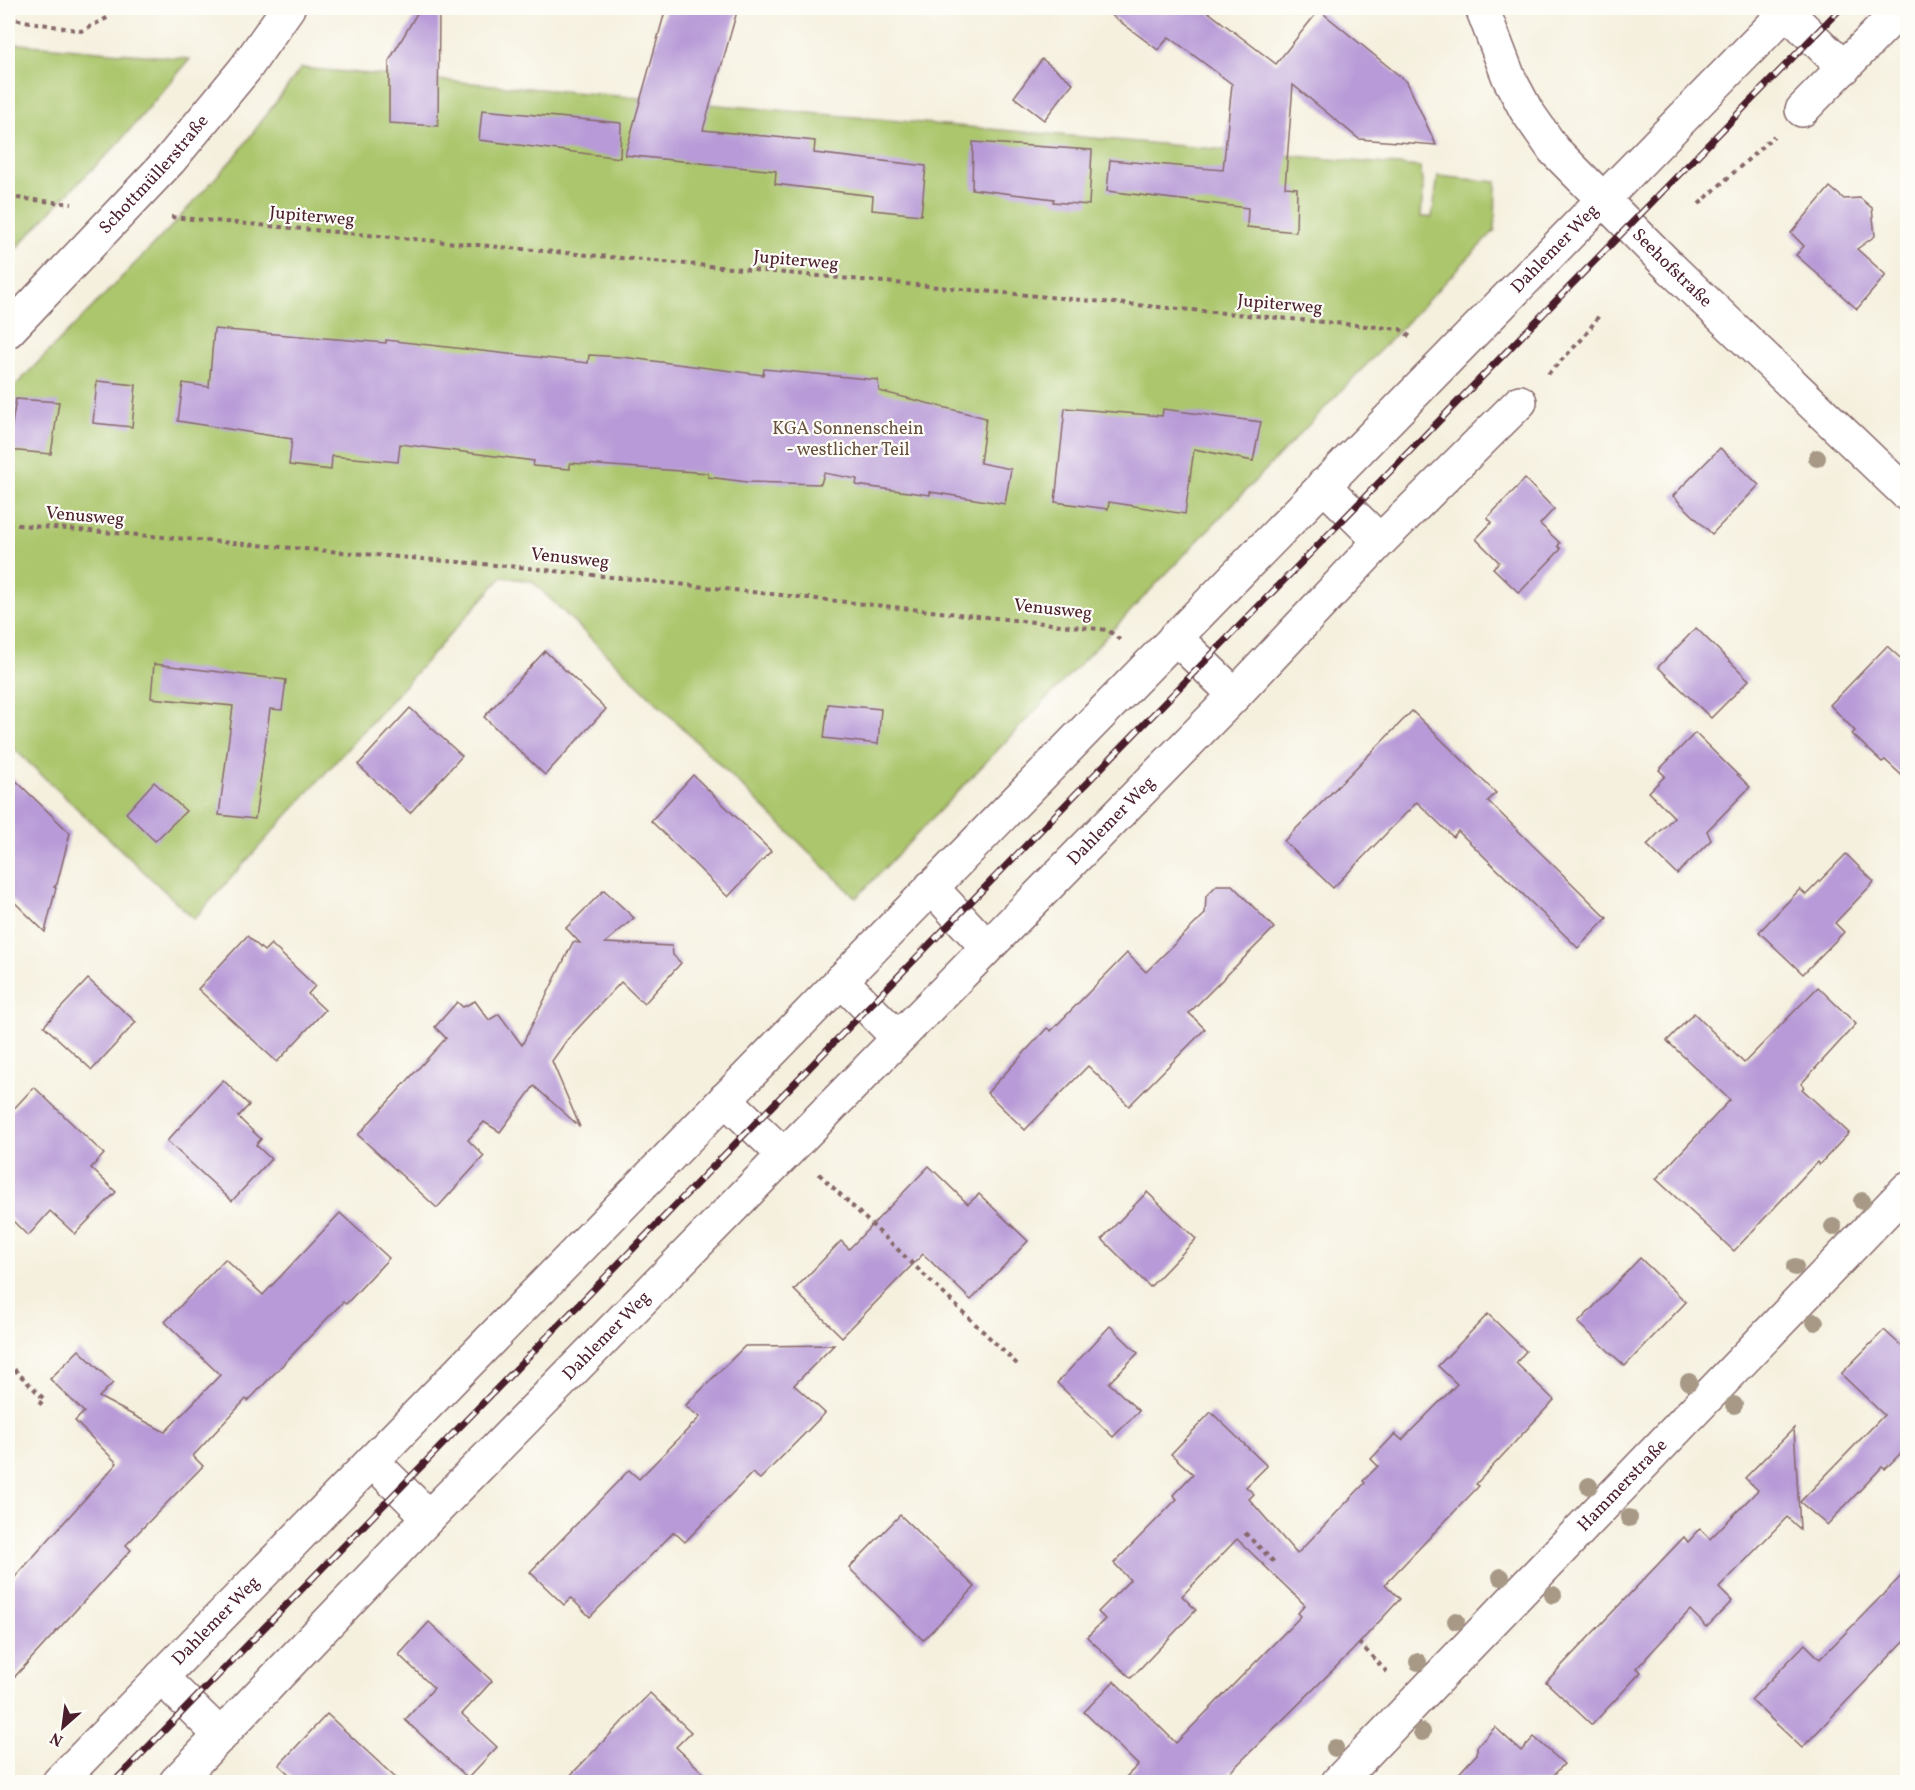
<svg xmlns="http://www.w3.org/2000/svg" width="1915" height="1790" viewBox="0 0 1915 1790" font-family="Vollkorn,serif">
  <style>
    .green { fill: #abc66c; stroke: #7a724c; stroke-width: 1.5 }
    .building { fill: #b79ad7 }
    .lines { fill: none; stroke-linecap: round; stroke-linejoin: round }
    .street-casing { stroke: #86686a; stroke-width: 36 }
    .secondary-casing { stroke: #86686a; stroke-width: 36 }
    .path { stroke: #86686a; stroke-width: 4; stroke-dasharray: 4.5 4.5; stroke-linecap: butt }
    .street { stroke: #fff; stroke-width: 33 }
    .secondary { stroke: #fff; stroke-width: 33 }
    .rail-casing { stroke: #4a1f2b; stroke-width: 7 }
    .rail { stroke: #fdfcf7; stroke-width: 4.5; stroke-dasharray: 14; stroke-linecap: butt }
    .tree { fill: #a79986 }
    .labels { text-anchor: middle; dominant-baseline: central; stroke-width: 4.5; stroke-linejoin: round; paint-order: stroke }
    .street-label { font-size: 18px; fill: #4a1f2b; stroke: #fdfcf7 }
    .park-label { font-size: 18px; fill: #67513e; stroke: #fdfcf7 }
  </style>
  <rect width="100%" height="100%" fill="#fdfcf7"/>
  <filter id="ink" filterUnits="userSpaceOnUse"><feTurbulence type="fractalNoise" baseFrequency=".0167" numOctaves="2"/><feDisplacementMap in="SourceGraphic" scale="12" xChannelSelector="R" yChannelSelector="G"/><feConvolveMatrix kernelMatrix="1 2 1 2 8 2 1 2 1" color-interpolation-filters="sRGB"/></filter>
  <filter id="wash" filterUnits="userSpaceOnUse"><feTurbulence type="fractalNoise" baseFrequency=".008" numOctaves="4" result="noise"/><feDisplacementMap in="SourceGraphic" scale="24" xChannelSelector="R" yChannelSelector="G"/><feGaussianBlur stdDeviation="1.35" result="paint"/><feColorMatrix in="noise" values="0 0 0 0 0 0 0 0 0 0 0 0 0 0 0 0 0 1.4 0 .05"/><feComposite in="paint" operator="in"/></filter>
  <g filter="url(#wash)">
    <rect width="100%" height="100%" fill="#f5f0de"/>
    <g class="green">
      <path d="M8,43L190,59L117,145L69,192L8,257Z"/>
      <path d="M301,68L1420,167L1423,189L1421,217H1432L1438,176L1496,182L1495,230L856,898L532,581L502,577L194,919L8,743V393L169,229L238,153Z"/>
    </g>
    <g id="blocks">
      <g class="building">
        <path d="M420,8H439L438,126L389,123V61Z"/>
        <path d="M666,8H738L703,130L815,141L814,153L926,166L921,215L872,210L873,196L775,184L776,171L625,155Z"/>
        <path d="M1102,8H1203L1276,64L1319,10L1407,82L1436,145L1359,139L1293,85L1285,187L1297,188L1296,232L1247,227L1248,208L1107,191L1110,160L1223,170L1232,84L1169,37L1158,50Z"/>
        <path d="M1042,59L1073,83L1044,120L1014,97Z"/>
        <path d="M482,110L621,123L620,158L479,140Z"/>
        <path d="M973,142L1092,150L1089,205L1053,202L1054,199L972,189Z"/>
        <path d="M1830,187L1844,199L1860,198L1872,208L1875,236L1857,249L1886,275L1857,309L1796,255L1804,246L1791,233Z"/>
        <path d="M214,329L386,343V340L588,363L589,355L622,357L763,375L764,369L878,380L879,391L986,418L980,463L1011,469L1005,504L930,492V495L856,485L857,479L824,473L821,484L747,482L708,477V473L570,463V469L533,466L534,461L400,444L398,462L332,456L331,470L289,465L292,439L178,421L183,383L209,387Z"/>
        <path d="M97,381L136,385L132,427L93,423Z"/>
        <path d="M16,399L59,402L51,454L8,450Z"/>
        <path d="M1065,408L1162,416L1163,409L1261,422L1253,461L1194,449L1185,514L1109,502L1108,509L1055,502Z"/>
        <path d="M1720,448L1759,485L1712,534L1673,496Z"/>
        <path d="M1525,479L1554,509L1540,524L1560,543L1558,546L1561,549L1519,593L1493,568L1499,562L1476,539L1492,522L1487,518Z"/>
        <path d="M1696,628L1749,680L1711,718L1658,667Z"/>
        <path d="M1887,646L1908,665V781L1885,760L1882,762L1852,734L1855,731L1830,705Z"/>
        <path d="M545,651L606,709L545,775L484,717Z"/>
        <path d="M154,664L286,680L282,710L270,709L255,819L219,815L233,706L151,698Z"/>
        <path d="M828,704L881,709L878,744L824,738Z"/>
        <path d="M410,708L462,756L410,813L358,765Z"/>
        <path d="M1412,711L1496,793L1488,801L1607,918L1578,948L1458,831L1453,837L1417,802L1333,888L1284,841Z"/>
        <path d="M1695,733L1750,787L1707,831L1711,840L1677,874L1647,845L1674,817L1649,792L1665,776L1659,770Z"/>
        <path d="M8,773L70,833L57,884L54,887L56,888L45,932L8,896Z"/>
        <path d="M693,775L771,851L728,897L651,821Z"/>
        <path d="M154,782L186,811L155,841L126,813Z"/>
        <path d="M1846,854L1874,882L1835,923L1844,932L1803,974L1759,932L1800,889L1806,895Z"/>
        <path d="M1217,885H1232L1274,928L1189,1013L1205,1029L1129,1106L1088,1066L1025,1130L987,1093L1047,1028L1051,1031L1127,953L1146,972L1205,914L1206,896Z"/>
        <path d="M604,890L634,918L605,943L672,946L673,955L681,963L644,1004L621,982L567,1040L552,1061L580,1127L534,1086L500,1132L484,1122L468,1140L484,1156L437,1208L358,1135L446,1038L435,1027L457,1002L463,1007L475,1001L489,1020L499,1014L522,1045L573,942L580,943L566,928Z"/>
        <path d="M247,936L264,951L271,944L315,986L308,994L325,1010L277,1062L198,989Z"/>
        <path d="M88,979L136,1022L92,1070L44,1026Z"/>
        <path d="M1818,987L1856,1024L1801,1084L1804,1087L1802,1089L1849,1133L1819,1165L1817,1162L1734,1251L1656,1179L1730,1100L1667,1041L1694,1013L1744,1063Z"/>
        <path d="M223,1080L249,1105L238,1117L261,1139L256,1145L271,1159L232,1201L167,1141Z"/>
        <path d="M34,1087L104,1154L91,1168L116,1192L75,1234L50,1211L28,1236L8,1216V1115Z"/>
        <path d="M929,1166L968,1204L979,1194L1028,1241L971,1300L923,1254L842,1337L794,1290L841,1241L849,1249Z"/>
        <path d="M1147,1192L1196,1239L1150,1287L1102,1239Z"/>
        <path d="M340,1213L389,1258L346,1304L343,1302L248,1401L246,1399L193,1456L203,1466L126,1545L131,1550L8,1684V1585L117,1463L75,1421L84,1412L50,1379L79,1350L113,1383L99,1397L165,1432L220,1375L165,1322L225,1259L263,1295Z"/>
        <path d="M1640,1258L1686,1302L1625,1366L1578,1323Z"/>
        <path d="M1488,1314L1526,1351L1516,1363L1554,1400L1476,1484L1479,1486L1385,1584L1400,1599L1353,1650L1220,1782H1121L1138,1765L1084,1712L1114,1681L1176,1743L1301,1616L1298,1613L1305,1605L1237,1539L1182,1596L1196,1610L1131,1678L1087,1637L1105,1619L1098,1612L1130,1580L1114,1563L1177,1499L1173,1495L1193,1474L1171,1454L1211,1412L1267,1466L1246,1487L1254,1494L1249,1499L1297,1554L1365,1483L1363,1481L1378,1466L1371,1459L1395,1434L1402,1440L1457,1384L1438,1366Z"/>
        <path d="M1110,1326L1138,1353L1109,1383L1139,1411L1113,1437L1057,1383Z"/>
        <path d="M1884,1330L1908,1352V1446L1885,1469L1882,1467L1827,1525L1800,1502L1884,1415L1841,1374Z"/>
        <path d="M834,1345L794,1385L825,1413L760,1479L752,1473L685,1542L674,1532L590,1617L571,1598L564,1605L530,1572L629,1470L639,1479L700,1417L685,1406L745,1346Z"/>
        <path d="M1794,1428L1800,1529L1787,1517L1719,1588L1732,1601L1707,1627L1690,1610L1637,1668L1641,1672L1592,1725L1546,1682L1684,1537L1688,1542L1700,1529L1710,1539L1758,1490L1745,1478Z"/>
        <path d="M900,1515L975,1587L923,1640L849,1568Z"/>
        <path d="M1908,1569V1637L1802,1748L1751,1700L1805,1644L1820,1659Z"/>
        <path d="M429,1622L492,1681L462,1714L497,1747L468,1778L405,1720L434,1688L399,1655Z"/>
        <path d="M650,1693L691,1732L676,1747L713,1782H564Z"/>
        <path d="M327,1714L400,1782H298L279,1765Z"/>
        <path d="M1495,1727L1521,1751L1534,1737L1564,1764L1551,1778L1555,1782H1451L1477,1754V1747Z"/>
      </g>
    </g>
  </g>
  <g filter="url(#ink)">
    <use href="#blocks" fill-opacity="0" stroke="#86686a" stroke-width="1.5"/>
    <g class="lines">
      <defs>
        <g id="street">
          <path d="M1786,11L1844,68"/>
          <path d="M1802,110L1902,8"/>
          <path id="s1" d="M8,331L170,160L245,69L288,8"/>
          <path d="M1323,485L1380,541"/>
          <path d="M1175,637L1235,695"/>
          <path d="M931,887L987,947"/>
          <path d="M841,980L898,1038"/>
          <path d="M725,1099L783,1154"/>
          <path d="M372,1461L429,1517"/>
          <path d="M161,1677L221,1736"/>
          <path id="s2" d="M176,1782L429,1517L1235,695L1380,541L1520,402"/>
          <path id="s3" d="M1338,1782L1908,1188"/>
        </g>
        <g id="secondary">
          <path id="s4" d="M1482,8L1509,78L1526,110L1554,150L1671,268L1908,495"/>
          <path id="s5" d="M59,1782L1790,8"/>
        </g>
      </defs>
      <use href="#street" class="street-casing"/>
      <use href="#secondary" class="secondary-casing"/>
      <g class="path">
        <path d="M8,18L81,31L109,17"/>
        <path d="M8,197L72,204"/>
        <path d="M1699,204L1774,136"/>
        <path d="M171,217L1400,329L1412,338"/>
        <path d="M1548,374L1584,337L1600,314"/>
        <path d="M8,524L518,567L1108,630L1120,640"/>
        <path d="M819,1174L1018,1365"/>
        <path d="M8,1363L44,1399L39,1405"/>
        <path d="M1245,1533L1276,1564"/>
        <path d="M1359,1643L1387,1672"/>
      </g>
      <use href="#street" class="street"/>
      <use href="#secondary" class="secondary"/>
      <defs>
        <path id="rail" d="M114,1782L1841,8"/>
      </defs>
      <use href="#rail" class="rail-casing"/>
      <use href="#rail" class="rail"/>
    </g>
    <g class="tree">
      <circle cx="1817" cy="458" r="9"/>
      <circle cx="1862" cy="1201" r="9"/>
      <circle cx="1833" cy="1227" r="9"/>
      <circle cx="1795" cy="1267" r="9"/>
      <circle cx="1815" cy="1322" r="9"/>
      <circle cx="1689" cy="1382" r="9"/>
      <circle cx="1734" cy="1405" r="9"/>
      <circle cx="1589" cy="1486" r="9"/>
      <circle cx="1629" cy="1518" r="9"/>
      <circle cx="1501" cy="1577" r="9"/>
      <circle cx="1553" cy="1595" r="9"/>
      <circle cx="1456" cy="1621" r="9"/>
      <circle cx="1418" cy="1662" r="9"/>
      <circle cx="1422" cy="1732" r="9"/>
      <circle cx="1335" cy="1748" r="9"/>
    </g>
  </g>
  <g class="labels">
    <g class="street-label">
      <text stroke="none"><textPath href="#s1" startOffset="214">Schottmüllerstraße</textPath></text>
      <text transform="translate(312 217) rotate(5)">Jupiterweg</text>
      <text stroke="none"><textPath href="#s5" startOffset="2142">Dahlemer Weg</textPath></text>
      <text transform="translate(796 261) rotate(5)">Jupiterweg</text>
      <text stroke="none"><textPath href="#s4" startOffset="327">Seehofstraße</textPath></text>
      <text transform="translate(1280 305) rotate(5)">Jupiterweg</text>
      <text transform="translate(85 517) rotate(5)">Venusweg</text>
      <text transform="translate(570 559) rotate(6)">Venusweg</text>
      <text transform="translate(1053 610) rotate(6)">Venusweg</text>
      <text stroke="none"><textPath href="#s2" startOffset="1341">Dahlemer Weg</textPath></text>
      <text stroke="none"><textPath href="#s2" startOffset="620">Dahlemer Weg</textPath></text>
      <text stroke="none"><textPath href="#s3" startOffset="411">Hammerstraße</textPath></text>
      <text stroke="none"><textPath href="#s5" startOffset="225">Dahlemer Weg</textPath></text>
    </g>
    <g class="park-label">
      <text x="848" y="429">KGA Sonnenschein<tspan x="848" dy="21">- westlicher Teil</tspan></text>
    </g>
  </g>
  <rect width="1915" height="1790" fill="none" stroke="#fdfcf7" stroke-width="30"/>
  <g transform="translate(63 1727) rotate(208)" stroke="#fdfcf7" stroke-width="4.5" paint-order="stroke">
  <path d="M0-4.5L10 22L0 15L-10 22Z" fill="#4a1f2b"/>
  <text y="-9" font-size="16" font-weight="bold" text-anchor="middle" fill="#4a1f2b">N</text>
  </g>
</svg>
